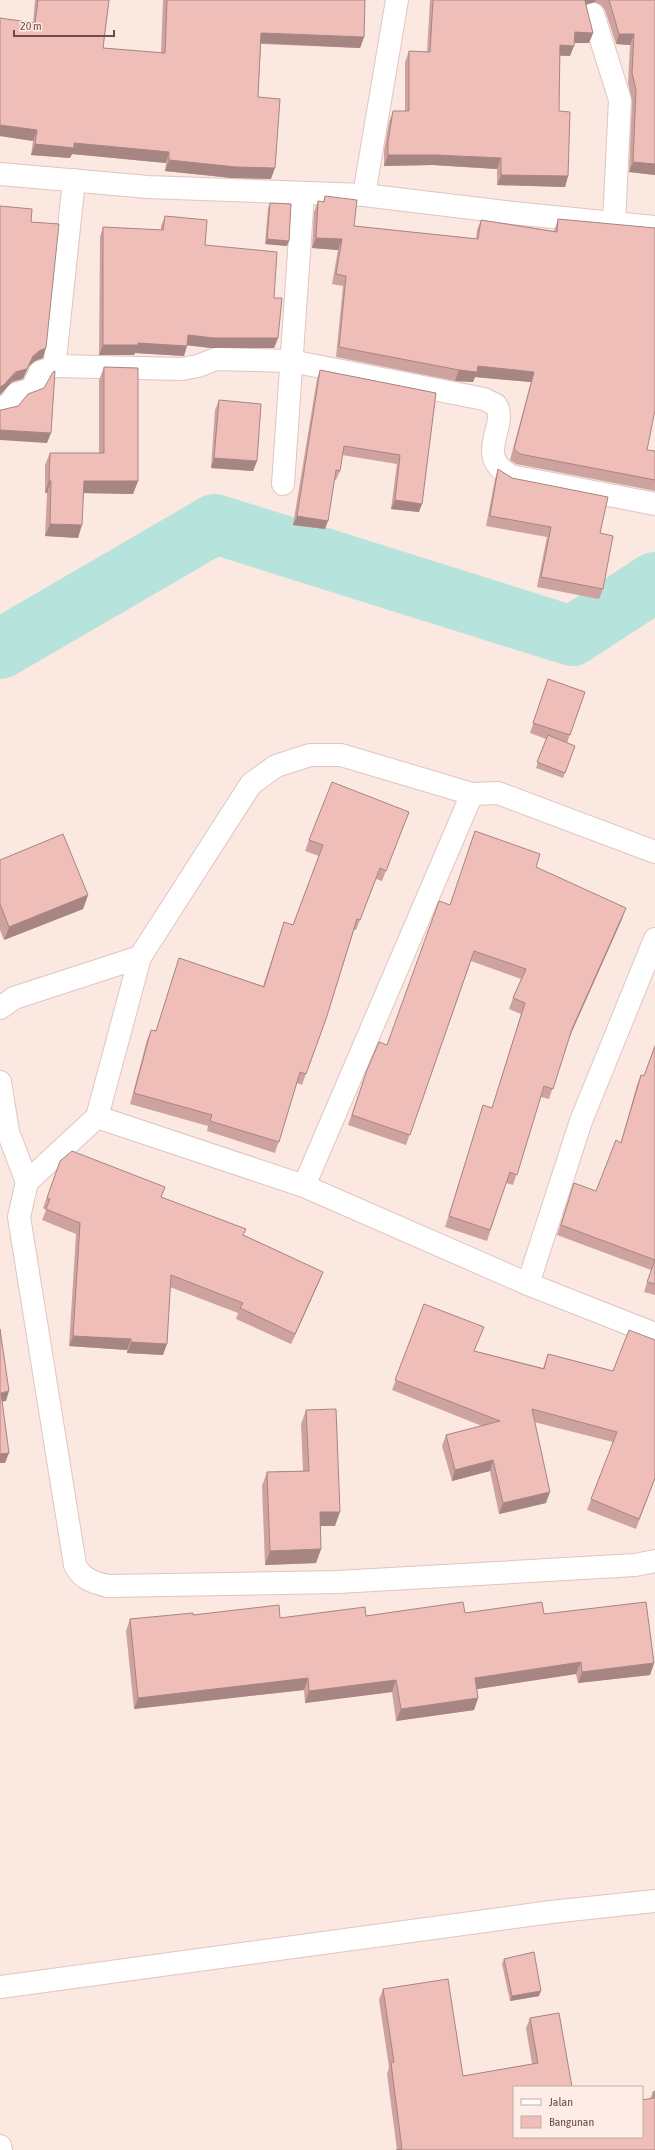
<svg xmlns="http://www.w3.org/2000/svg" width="655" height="2150" viewBox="0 0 655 2150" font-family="'Asap Condensed',sans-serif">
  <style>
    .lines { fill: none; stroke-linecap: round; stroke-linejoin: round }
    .river { stroke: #b6e3dc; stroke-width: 60 }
    .minor-casing { stroke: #e0c5c0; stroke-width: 24 }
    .minor { stroke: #fff; stroke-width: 22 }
    .wall { fill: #cea39f }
    .shaded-wall { fill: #a78582 }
    .building { fill: #efbeb9; stroke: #a78582 }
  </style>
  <rect width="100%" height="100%" fill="#fbe8e0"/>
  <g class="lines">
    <path class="river" d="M0,649L215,524L572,636L655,582"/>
    <defs>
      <g id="minor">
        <path d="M593,14L620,100L614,223"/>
        <path d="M0,174L148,187L364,195L513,213L655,227"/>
        <path d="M74,180L55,360L56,366L182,369L198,366L216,359L291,361L484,399L496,405C509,426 473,455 511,476L655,504"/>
        <path d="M364,195L397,0"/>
        <path d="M0,408L10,404L16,394L32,389L40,372L56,366"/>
        <path d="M283,484L303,194"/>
        <path d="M472,794L341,755H310L276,766L251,784L140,957L97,1117L27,1182L19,1217L75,1565C82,1579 92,1582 108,1586L338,1582L635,1565L655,1561"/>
        <path d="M0,1008L14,998L140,957"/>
        <path d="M0,1082L8,1132L27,1182"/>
        <path d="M97,1117L304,1186L528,1284L655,1334"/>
        <path d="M304,1186L472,794L498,793L655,852"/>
        <path d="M528,1284L581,1121L655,939"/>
        <path d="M0,1987L551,1912L655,1901"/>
        <path d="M0,2146L1,2150"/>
      </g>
    </defs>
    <use href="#minor" class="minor-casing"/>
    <use href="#minor" class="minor"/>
  </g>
  <g class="wall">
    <path d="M35,0H109L103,48L161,53L163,0H365L364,37L360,48L261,44L258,97L271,179L232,178L165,171L166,163L72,154L70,158L31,155L33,141L0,136V18L33,23Z"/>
    <path d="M430,0H655V175L629,172L632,101L628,83L630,45L616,44L605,10L601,5L595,2L586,5L593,33L589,43H574L570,56H560L559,111L568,176L565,187L497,185V169L433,165L384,166V151L389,122L393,111H405V62L409,51L427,52Z"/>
    <path d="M325,196L354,226L476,239L477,230L481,220L554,231L558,219L647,450L655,451V491L516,464L510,460L531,382L475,377L473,382L455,381L336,357L343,286L332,284L338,250L312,248L314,212L318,201L323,202Z"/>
    <path d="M270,203L287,246L265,244L268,208Z"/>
    <path d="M165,216L205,245L274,298L278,338L274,348H211L187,345L184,356L135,353L134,355H99L100,237L103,227L161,230V226Z"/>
    <path d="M104,367L138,481L133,494L84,493L78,538L45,536L47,493H45V465L50,453H99V380Z"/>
    <path d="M320,370L436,393L419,512L391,509L397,464L342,455L340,471L336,480L334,479L325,529L293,525L317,379Z"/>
    <path d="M219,400L257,461L253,471L211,468L215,410Z"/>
    <path d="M498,469L600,533L603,589L599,599L537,587L547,537L486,526L495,479Z"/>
    <path d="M548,679L585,692L567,743L575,746L563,778L536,768L546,739L530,733Z"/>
    <path d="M409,812L382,881L376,879L356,930H354L326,1019L302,1085L297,1083L275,1153L207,1131L208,1126L130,1104L147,1040L151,1030L156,1031L179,958L263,986L284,922L293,925L319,856L305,851L309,840Z"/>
    <path d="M0,860L88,895L83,909L4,940L0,930Z"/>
    <path d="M536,867L622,919L570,1036L549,1099L541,1097L513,1185L506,1183L487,1241L445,1227L480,1116L483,1105L492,1108L521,1014L509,1009L513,998L521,979L471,961L406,1145L348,1125L367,1070L387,1045L450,905Z"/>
    <path d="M655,1045V1295L644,1292L651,1270L557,1235L574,1183L596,1191L621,1142L637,1085L641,1075L644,1076Z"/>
    <path d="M60,1161L162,1197L323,1272L319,1282L291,1344L236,1319L238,1313L170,1287L163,1355L127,1353V1350L69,1346L76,1234L42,1220L46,1210L43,1208Z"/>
    <path d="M424,1304L475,1351L543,1368L548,1354L613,1371L655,1479L636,1529L587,1510L613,1442L534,1422L546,1503L499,1514L490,1471L452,1481L442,1446L446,1435L482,1426L392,1390Z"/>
    <path d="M306,1410L335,1526H320L321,1549L316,1563L265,1565L262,1486L267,1472L303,1471L301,1424Z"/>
    <path d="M465,1613L544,1614L654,1663L650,1675L578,1683L576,1674L477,1689L478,1698L474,1710L396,1721L392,1692L305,1703L304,1690L134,1709L126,1631L130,1619L193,1615L280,1618Z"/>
    <path d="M504,1959L539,1996L510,2001L502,1964Z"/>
    <path d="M383,1989L463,2076L532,2064L526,2028L530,2018L559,2013L514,2137L650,2099L653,2092L655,2091V2150H397L387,2074L389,2067L379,2000Z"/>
  </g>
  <g class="shaded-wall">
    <path d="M585,0H596L595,2L584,5L581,12Z"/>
    <path d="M575,32L593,33L589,43H571Z"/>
    <path d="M261,33L364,37L360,48L257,43Z"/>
    <path d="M619,34H634L630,45L616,44Z"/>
    <path d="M560,45L574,46L570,56L556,55Z"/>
    <path d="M0,125L37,130L33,141L0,136Z"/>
    <path d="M74,143L169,152L166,163L72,154L70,158L31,155L35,144Z"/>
    <path d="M388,155H437L501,158L497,169L433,165L384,166Z"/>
    <path d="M169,160L275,168L271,179L232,178L165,171Z"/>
    <path d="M633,162L655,164V175L629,172Z"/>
    <path d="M501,175L568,176L565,187L497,185Z"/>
    <path d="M316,238L342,239L338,250L312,248Z"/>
    <path d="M267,239L289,241L287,246L265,244Z"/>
    <path d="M188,335L278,338L274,348H211L184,345Z"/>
    <path d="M138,343L187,346L184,356L135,353L134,355H99L103,345Z"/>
    <path d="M46,348L43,358L35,361L29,366L23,379L12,382L1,394L0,395V387L39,351Z"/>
    <path d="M478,366L534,372L531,382L475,377L473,382L455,381L459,370Z"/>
    <path d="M0,430L51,433L47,443L0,440Z"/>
    <path d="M214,458L257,461L253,471L211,468Z"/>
    <path d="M49,481H51L47,493H45Z"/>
    <path d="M84,481H138L133,494L80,493Z"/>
    <path d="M395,500L422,504L419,512L391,509Z"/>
    <path d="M297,516L328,521L325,529L293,525Z"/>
    <path d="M50,524L82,525L78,538L45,536Z"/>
    <path d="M88,895L83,909L4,940L9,927Z"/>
    <path d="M626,908L622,919L568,1040L572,1029Z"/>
    <path d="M323,1272L319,1282L291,1344L295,1334Z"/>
    <path d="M73,1336L131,1339L127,1350L69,1346Z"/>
    <path d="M131,1342L167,1344L163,1355L127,1353Z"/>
    <path d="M9,1391L6,1401L0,1402L1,1393Z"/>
    <path d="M9,1453L5,1463H0V1454Z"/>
    <path d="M493,1460L490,1471L452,1481L455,1470Z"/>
    <path d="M550,1492L546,1503L499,1514L503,1503Z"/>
    <path d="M320,1512H340L335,1526H315Z"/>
    <path d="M321,1549L316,1563L265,1565L270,1551Z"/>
    <path d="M581,1662L576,1674L471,1690L475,1678Z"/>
    <path d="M654,1663L650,1675L578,1683L582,1672Z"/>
    <path d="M308,1678L304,1690L134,1709L138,1698Z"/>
    <path d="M396,1680L392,1692L305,1703L309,1691Z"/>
    <path d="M478,1698L474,1710L396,1721L401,1709Z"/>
    <path d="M541,1991L539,1996L510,2001L512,1996Z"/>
  </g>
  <g class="building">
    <path d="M38,0H109L103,48L165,53L167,0H365L364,37L261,33L258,97L280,99L275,168L236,167L169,160V152L74,143V148L35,144L37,130L0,125V18L35,23Z"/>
    <path d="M433,0H585V1L593,33L575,32L574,46L560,45L559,111L570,112L568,176L501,175V158L437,155H388V141L393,111H409V51L430,52Z"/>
    <path d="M609,0H655V164L633,162L636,90L632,73L634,34H619Z"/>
    <path d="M325,196L357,200L354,226L478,239L481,220L557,232L558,219L655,228V410L647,450L655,451V480L520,454L514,449L534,372L478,366L477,372L459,370L339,347L346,276L336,274L342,239L316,238L318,201L324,202Z"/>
    <path d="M270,203L291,204L289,241L267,239Z"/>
    <path d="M0,206L32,209L31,222L59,224L46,348L39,351L33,356L27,369L15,372L5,384L0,387Z"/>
    <path d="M165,216L207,220L205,245L277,252L274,298H282L278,338H214L188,335L187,346L138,343V345H103V227L163,230Z"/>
    <path d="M104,367L138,368V481H84L82,525L50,524L51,481H49L50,453H104Z"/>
    <path d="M320,370L436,393L422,504L395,500L400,455L344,446L340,471L336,470L328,521L297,516Z"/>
    <path d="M55,371L51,433L0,430V410H1L18,406L28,394L44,388L53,372Z"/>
    <path d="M219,400L261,404L257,461L214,458Z"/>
    <path d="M498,469L512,478L608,497L600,533L613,536L603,589L541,577L551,527L490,516Z"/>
    <path d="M548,679L585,692L570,735L533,723Z"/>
    <path d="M548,735L575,746L565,773L537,762Z"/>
    <path d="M332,782L409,812L386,871L380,868L360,920L357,919L326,1019L306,1074L300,1072L279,1142L210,1121L212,1115L134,1093L151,1030L156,1031L179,958L264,987L284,922L293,925L323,845L309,840Z"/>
    <path d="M475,831L540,854L536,867L626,908L572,1029L553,1089L544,1086L517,1175L510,1172L490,1230L449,1216L483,1105L492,1108L525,1003L513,998L526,969L474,951L410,1135L352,1115L367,1070L379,1042L387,1045L439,901L450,905Z"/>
    <path d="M63,834L88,895L9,927L0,904V860Z"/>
    <path d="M655,1046V1284L647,1282L655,1260L561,1225L574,1183L596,1191L616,1140L621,1143L641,1075L644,1076Z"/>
    <path d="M72,1151L165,1187L161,1197L246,1229L243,1235L323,1272L295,1334L240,1308L243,1303L171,1275L167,1344L131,1342V1339L73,1336L80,1223L46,1209L50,1199L47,1198L60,1161Z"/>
    <path d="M424,1304L484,1327L474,1351L544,1369L548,1354L613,1371L629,1330L655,1340V1478L639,1519L591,1499L617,1432L532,1409L550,1492L503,1503L493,1460L455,1470L446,1435L500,1421L395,1380Z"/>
    <path d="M0,1329L9,1391L1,1393L9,1453L0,1454Z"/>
    <path d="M336,1409L340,1512H320L321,1549L270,1551L267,1472L309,1471L306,1410Z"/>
    <path d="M463,1602L465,1613L542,1602L544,1614L646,1602L654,1663L582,1672L581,1662L475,1678L478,1698L401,1709L396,1680L309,1691L308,1678L138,1698L130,1619L193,1613V1615L279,1605L280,1618L365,1607L366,1616Z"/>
    <path d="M534,1952L541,1991L512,1996L504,1959Z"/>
    <path d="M448,1979L463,2076L538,2063L530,2018L559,2013L572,2087H514V2137H642V2100L654,2098L653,2092L655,2091V2150H396L402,2149L391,2063L394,2062L383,1989Z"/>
  </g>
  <rect x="513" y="2086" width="130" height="52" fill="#feede6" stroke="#c5aca7"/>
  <rect x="521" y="2099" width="20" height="6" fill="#ffffff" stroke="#c5aca7"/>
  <text x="549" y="2106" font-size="12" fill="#704b49">Jalan</text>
  <rect x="521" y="2116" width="20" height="12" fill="#efbeb9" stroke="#c5aca7"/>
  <text x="549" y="2126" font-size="12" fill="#704b49">Bangunan</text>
  <path d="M14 30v6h100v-6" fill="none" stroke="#704b49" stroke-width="2"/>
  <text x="20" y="30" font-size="12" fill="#704b49" stroke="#feede6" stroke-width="3" paint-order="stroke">20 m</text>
</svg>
